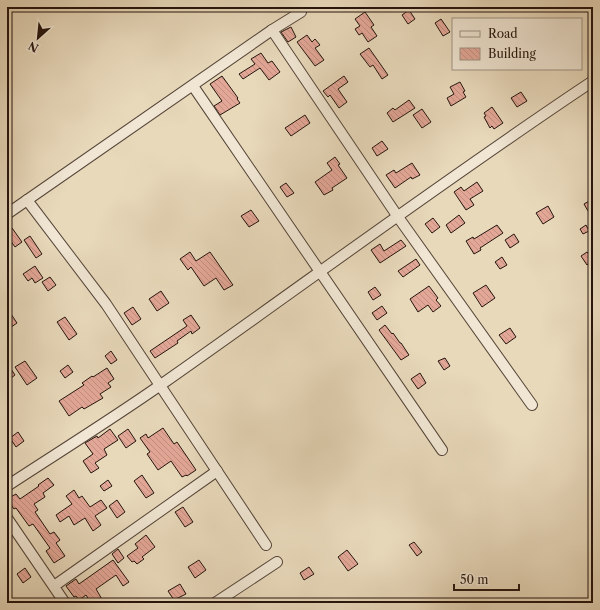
<svg xmlns="http://www.w3.org/2000/svg" width="600" height="610" viewBox="0 0 600 610" font-family="'Libre Caslon Text',serif">
  <style>
    .building { fill: url(#building-back-hatch); stroke: #24140d }
    .lines { fill: none; stroke-linecap: round; stroke-linejoin: round }
    .minor-casing { stroke: #554538; stroke-width: 12 }
    .minor { stroke: #f0e6d3; stroke-width: 10 }
  </style>
  <defs>
    <pattern id="building-back-hatch" width="6" height="6" patternUnits="userSpaceOnUse"><rect width="6" height="6" fill="#e3a797"/><path d="M-1 5l2 2M0 0l6 6M5-1l2 2" fill="none" stroke="#c38f81"/></pattern>
  </defs>
  <rect width="100%" height="100%" fill="#e8d9bb"/>
  <filter id="stains"><feTurbulence type="fractalNoise" baseFrequency=".005" numOctaves="4"/><feColorMatrix values="0 0 0 0 .2 0 0 0 0 .09 0 0 0 0 .02 0 0 0 .5 -.17"/></filter>
  <radialGradient id="worn" r=".72"><stop offset=".6" stop-color="#630" stop-opacity="0"/><stop offset="1" stop-color="#630" stop-opacity=".3"/></radialGradient>
  <g class="building">
    <path d="M409,10L415,19L408,24L402,15Z"/>
    <path d="M365,12L374,25L371,27L377,36L368,42L362,33L359,35L355,29L360,26L355,19Z"/>
    <path d="M441,19L450,32L443,36L435,23Z"/>
    <path d="M291,27L296,37L288,42L281,32Z"/>
    <path d="M307,35L312,42L315,39L320,45L315,48L324,60L315,66L297,42Z"/>
    <path d="M369,48L388,75L382,79L373,65L370,67L360,54Z"/>
    <path d="M261,53L268,63L272,61L280,72L269,80L260,68L243,79L239,74L255,64L251,59Z"/>
    <path d="M222,76L238,98L237,99L240,103L220,115L214,106L222,101L210,84Z"/>
    <path d="M344,76L348,82L338,89L347,102L339,108L330,95L328,97L323,91Z"/>
    <path d="M460,82L465,91L463,92L466,97L451,106L447,98L454,94L450,87Z"/>
    <path d="M521,92L527,101L517,107L511,98Z"/>
    <path d="M409,100L415,108L393,122L387,113L393,108L395,110Z"/>
    <path d="M492,107L503,123L494,129L492,126L490,128L484,117L486,116L484,113Z"/>
    <path d="M422,109L431,122L422,128L413,115Z"/>
    <path d="M305,115L310,123L291,136L285,128Z"/>
    <path d="M382,141L388,149L377,156L372,148Z"/>
    <path d="M335,157L340,164L338,165L347,178L332,188L333,190L324,195L315,182L332,170L327,163Z"/>
    <path d="M412,163L420,175L412,179L411,177L395,188L386,175L394,170L396,173Z"/>
    <path d="M477,182L483,191L470,199L474,205L466,210L454,192L461,187L464,191Z"/>
    <path d="M286,183L294,193L287,197L280,187Z"/>
    <path d="M591,200L593,204V208L588,211L584,204Z"/>
    <path d="M548,206L554,217L543,224L536,213Z"/>
    <path d="M251,210L259,221L249,227L241,216Z"/>
    <path d="M459,215L465,223L451,233L446,225Z"/>
    <path d="M433,218L440,227L432,233L425,224Z"/>
    <path d="M497,225L503,233L480,248L481,250L474,254L466,241L473,237L474,239Z"/>
    <path d="M586,225L589,231L583,234L580,229Z"/>
    <path d="M12,228L22,242L15,247L7,236V232Z"/>
    <path d="M514,234L519,242L510,248L505,240Z"/>
    <path d="M30,236L42,254L36,258L24,240Z"/>
    <path d="M401,240L406,246L380,263L371,250L380,244L384,251Z"/>
    <path d="M190,252L196,261L210,252L233,285L224,290L216,278L204,286L191,267L188,270L180,259Z"/>
    <path d="M587,252L593,260L587,265L581,256Z"/>
    <path d="M502,257L507,265L500,269L495,262Z"/>
    <path d="M416,259L420,265L403,277L398,271Z"/>
    <path d="M35,266L43,278L35,283L32,278L28,281L23,274Z"/>
    <path d="M50,277L56,285L48,291L42,282Z"/>
    <path d="M486,285L495,298L482,307L473,293Z"/>
    <path d="M429,286L438,298L436,300L441,306L433,312L428,305L418,312L410,299Z"/>
    <path d="M375,287L381,295L373,300L368,292Z"/>
    <path d="M161,291L169,303L157,311L149,299Z"/>
    <path d="M382,306L387,313L377,320L372,313Z"/>
    <path d="M133,307L141,319L132,325L124,313Z"/>
    <path d="M7,308L17,323L7,330Z"/>
    <path d="M191,315L200,328L192,334L191,331L177,341L178,343L155,358L150,351L187,326L183,320Z"/>
    <path d="M65,317L77,334L69,340L57,322Z"/>
    <path d="M385,325L392,334L393,333L400,343H401L409,355L401,360L379,330Z"/>
    <path d="M510,328L516,337L506,344L499,335Z"/>
    <path d="M111,351L117,360L111,364L105,356Z"/>
    <path d="M445,358L450,366L444,370L438,361Z"/>
    <path d="M25,361L37,378L27,385L15,367Z"/>
    <path d="M7,363L15,375L7,381Z"/>
    <path d="M68,365L73,372L65,378L60,371Z"/>
    <path d="M107,368L114,379L108,383L111,387L100,394L103,398L84,409L82,407L69,416L59,401L84,385L82,383L92,376L93,377Z"/>
    <path d="M420,373L426,383L418,389L411,379Z"/>
    <path d="M163,428L174,444L177,442L196,470L187,476L186,475L182,477L171,461L158,470L147,454L150,452L140,438L146,434L148,438Z"/>
    <path d="M110,429L118,440L104,449L107,455L95,463L99,468L91,473L83,461L93,454L85,443L97,436L98,438Z"/>
    <path d="M128,429L136,441L126,448L118,436Z"/>
    <path d="M18,432L24,441L16,447L10,438Z"/>
    <path d="M142,475L154,493L146,498L134,481Z"/>
    <path d="M48,478L54,485L43,493L45,497L34,504L38,510L35,512L50,534L54,532L60,540L56,543L65,556L54,563L46,551L50,548L33,524L29,526L16,508L14,509L7,499L16,494L20,499L39,486L38,485Z"/>
    <path d="M108,480L112,486L104,491L100,486Z"/>
    <path d="M74,490L79,498L82,496L90,507L101,500L107,508L95,516L101,525L93,531L85,518L74,525L69,516L60,522L56,515L72,504L66,496Z"/>
    <path d="M117,500L125,512L117,518L109,506Z"/>
    <path d="M183,507L193,522L185,527L175,512Z"/>
    <path d="M146,535L155,547L142,557L144,559L137,564L134,561L132,562L127,556L138,548L135,544Z"/>
    <path d="M414,542L422,552L417,556L409,545Z"/>
    <path d="M118,549L124,558L118,563L112,554Z"/>
    <path d="M347,550L358,564L348,571L338,557Z"/>
    <path d="M113,560L129,582L123,586L116,575L96,589L103,601L100,603H91L86,595L79,600L76,596L74,597L66,586L76,579L79,584Z"/>
    <path d="M199,560L206,570L195,578L188,567Z"/>
    <path d="M309,567L314,574L304,580L300,573Z"/>
    <path d="M25,568L31,577L23,583L17,574Z"/>
    <path d="M180,584L186,594L174,600L168,591Z"/>
  </g>
  <g class="lines">
    <defs>
      <g id="minor">
        <path d="M272,30L398,217L532,405"/>
        <path d="M193,86L442,450"/>
        <path d="M27,200L106,304L266,545"/>
        <path d="M7,214L272,30L301,12"/>
        <path d="M7,486C59,452 112,419 162,384C306,283 447,178 593,81"/>
        <path d="M7,518L65,603"/>
        <path d="M54,586L217,471"/>
        <path d="M215,603L277,562"/>
      </g>
    </defs>
    <use href="#minor" class="minor-casing"/>
    <use href="#minor" class="minor"/>
  </g>
  <rect width="600" height="610" fill="none" stroke="#e8d9bb" stroke-width="24"/>
  <rect x="8" y="8" width="584" height="594" fill="none" stroke="#24140d" stroke-width="2"/>
  <rect x="12" y="12" width="576" height="586" fill="none" stroke="#24140d"/>
  <rect x="452" y="18" width="130" height="52" fill="#f0e6d3" stroke="#9e9284"/>
  <rect x="460" y="31" width="20" height="6" fill="#f0e6d3" stroke="#9e9284"/>
  <text x="488" y="38" font-size="12" fill="#24140d">Road</text>
  <rect x="460" y="48" width="20" height="12" fill="url(#building-back-hatch)" stroke="#9e9284"/>
  <text x="488" y="58" font-size="12" fill="#24140d">Building</text>
  <g transform="translate(38 38) rotate(207)" stroke="#f0e6d3" stroke-width="3" paint-order="stroke">
  <path d="M0-3L7 15L0 10L-7 15Z" fill="#24140d"/>
  <text y="-6" font-size="11" font-weight="bold" text-anchor="middle" fill="#24140d">N</text>
  </g>
  <path d="M454 584v6h65v-6" fill="none" stroke="#24140d" stroke-width="2"/>
  <text x="460" y="584" font-size="12" fill="#24140d" stroke="#f0e6d3" stroke-width="3" paint-order="stroke">50 m</text>
  <rect width="100%" height="100%" filter="url(#stains)"/>
  <rect width="100%" height="100%" fill="url(#worn)"/>
</svg>
